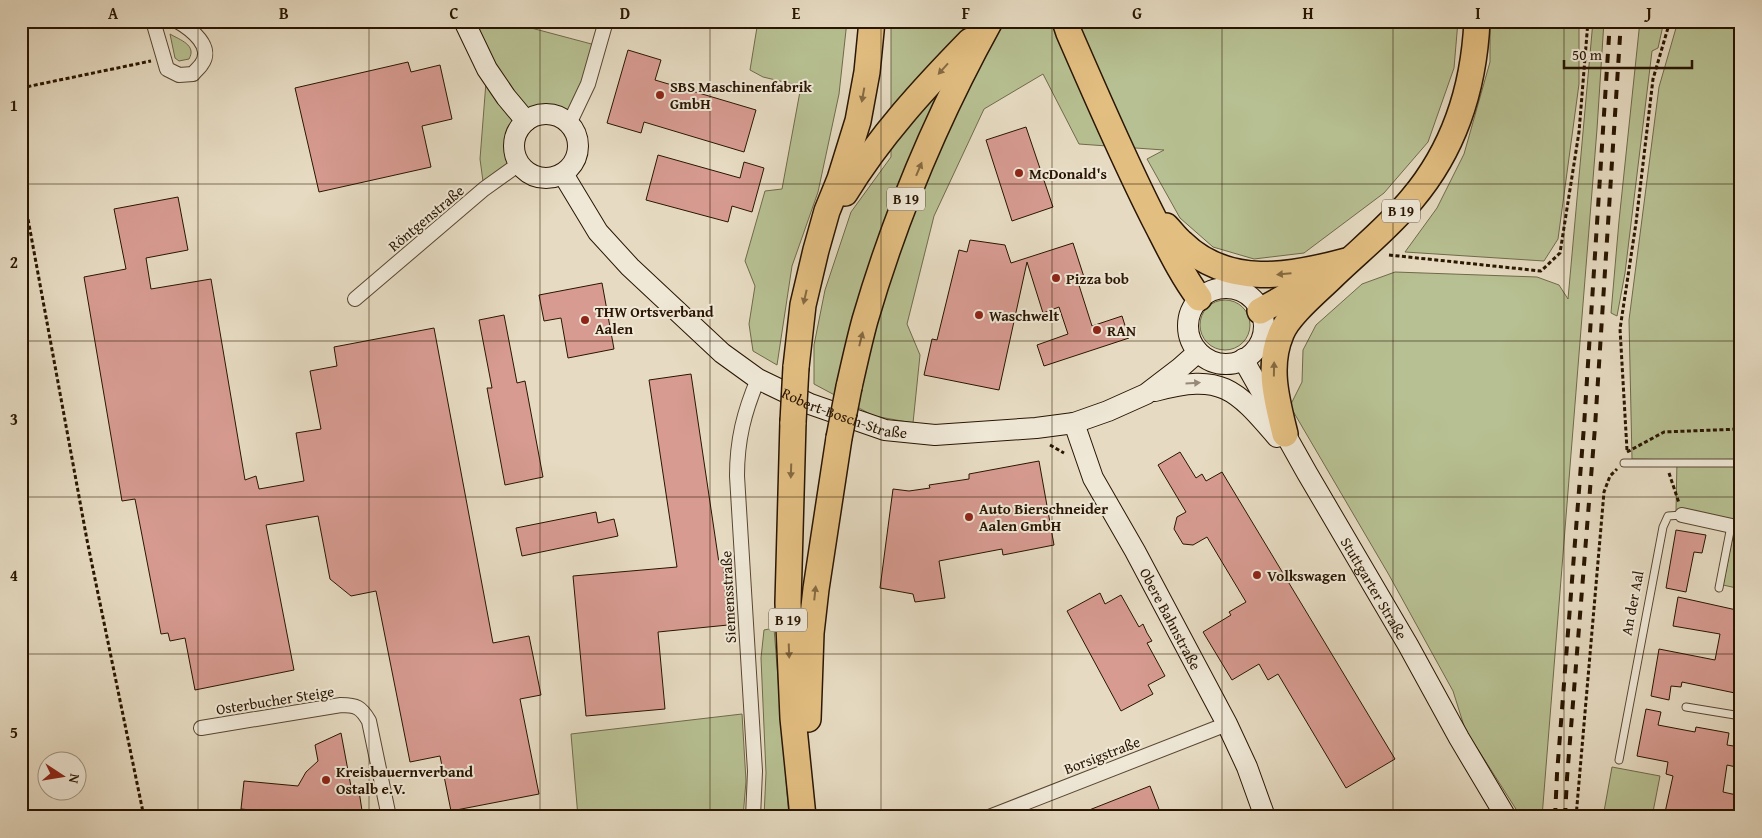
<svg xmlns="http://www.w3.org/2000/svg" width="1762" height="838" viewBox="0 0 1762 838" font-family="'Gentium Book Plus',serif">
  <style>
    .green { fill: #b7c092; stroke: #706a4a }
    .building { fill: #d79b91; stroke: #291501 }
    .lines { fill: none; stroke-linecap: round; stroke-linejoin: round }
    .lane-casing { stroke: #584631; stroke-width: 9 }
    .street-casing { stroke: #584631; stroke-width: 16 }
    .secondary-casing { stroke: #291501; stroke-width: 22 }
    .highway-casing { stroke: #291501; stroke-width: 28 }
    .path { stroke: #291501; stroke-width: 3; stroke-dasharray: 4 2.5; stroke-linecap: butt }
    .lane { stroke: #efe8d7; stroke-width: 7 }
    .street { stroke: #efe8d7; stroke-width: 14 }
    .secondary { stroke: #efe8d7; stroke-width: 20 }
    .highway { stroke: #e3be81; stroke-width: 25 }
    .rail { stroke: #291501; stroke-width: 4; stroke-dasharray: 9 9; stroke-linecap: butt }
    .highway-bridge-casing { stroke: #291501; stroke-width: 28; stroke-linecap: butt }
    .highway-bridge { stroke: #e3be81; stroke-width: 25 }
    .oneway { fill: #866a41 }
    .oneway2 { fill: #968977 }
    .grid { fill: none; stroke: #291501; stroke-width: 1; stroke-opacity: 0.55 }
    .poi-dot { fill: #8f2418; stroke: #efe8d7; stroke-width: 2 }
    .labels { text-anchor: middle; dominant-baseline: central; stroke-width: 4; stroke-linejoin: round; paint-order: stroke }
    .shield { fill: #efe8d7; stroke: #645441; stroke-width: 1 }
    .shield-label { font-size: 14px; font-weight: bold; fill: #291501 }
    .poi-label { font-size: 15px; font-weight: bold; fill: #291501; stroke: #efe8d7; text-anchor: start }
    .street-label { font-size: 15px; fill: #291501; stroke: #efe8d7 }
    .neatline { fill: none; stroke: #291501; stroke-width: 2 }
    .grid-label { font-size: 16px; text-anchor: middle; font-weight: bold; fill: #291501 }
  </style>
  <rect width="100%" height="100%" fill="#e6dbc2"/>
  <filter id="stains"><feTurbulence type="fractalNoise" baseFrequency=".004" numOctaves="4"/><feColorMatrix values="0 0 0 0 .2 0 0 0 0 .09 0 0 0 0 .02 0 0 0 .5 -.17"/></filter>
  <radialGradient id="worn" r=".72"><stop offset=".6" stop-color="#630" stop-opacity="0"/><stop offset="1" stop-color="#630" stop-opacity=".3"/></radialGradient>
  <g class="green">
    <path d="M493,21H505L599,46L569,124C536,100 504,126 519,164L484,189L480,159L487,69L470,33Z"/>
    <path d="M758,21H847L839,94L818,192L792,266L777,365L753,351L749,324L755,286L745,261L765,191L782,189L801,86L763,77L750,70Z"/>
    <path d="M891,21H1458L1454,68L1428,142L1384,193L1304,253L1254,259L1213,247L1180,218L1147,159L1164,150L1079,144L1043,74L984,109L934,216L907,324L920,355L913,423L874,416L814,384V345L825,290L851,212L891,157Z"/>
    <path d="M1490,21H1579V84L1558,239L1544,261L1405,252L1437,208L1464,154L1490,62Z"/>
    <path d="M1593,21H1604L1597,129L1542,817H1521L1465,729L1453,691L1389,575L1290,406L1302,382L1303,350L1316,325L1362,284L1395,272L1537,277L1559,285L1568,299Z"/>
    <path d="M1640,21H1664L1658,48L1652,51L1625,273L1617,316L1611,313L1619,221Z"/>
    <path d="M1678,21H1741V523L1676,511L1677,460L1632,459L1629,320L1659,87Z"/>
    <path d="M170,34C180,40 197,45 189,59L179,61L175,58Z"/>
    <circle cx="1225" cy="325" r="25"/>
    <path d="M1734,530L1741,532V589L1723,585Z"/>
    <path d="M774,628L789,817H764L766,773L761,658L764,630Z"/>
    <path d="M742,714L746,781L743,817H578L571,734Z"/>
    <path d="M1612,767L1660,776L1652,817H1603Z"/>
  </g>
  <g class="building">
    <path d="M628,50L661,60L655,80L756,110L744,152L644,122L641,133L607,123Z"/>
    <path d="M408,62L411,72L440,65L452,119L422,126L431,167L319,192L295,88Z"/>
    <path d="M1026,127L1053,207L1012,221L986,140Z"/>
    <path d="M658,155L740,178L744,162L764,168L752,212L732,206L728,222L646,200Z"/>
    <path d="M178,197L188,250L146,258L151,289L211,279L245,480L256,476L259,489L304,481L296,433L321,429L310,371L337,366L334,347L434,328L493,643L529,636L541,695L520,699L539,794L451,811L440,756L410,762L376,591L351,596L330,579L318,516L266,525L294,670L195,690L185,638L170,641L168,633L161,634L135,499L122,501L84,277L126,269L114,209Z"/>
    <path d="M970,240L1005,245L1011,263L1073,243L1084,277L1077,279L1092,326L1122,316L1129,338L1044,366L1037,345L1068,334L1059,307L1043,313L1027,262L999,390L924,375L932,339L937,340L959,250L967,252Z"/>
    <path d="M602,283L614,349L568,358L561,318L544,321L539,295Z"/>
    <path d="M504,315L517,383L525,381L543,477L505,485L487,388H492L479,320Z"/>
    <path d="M691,374L719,563H723L728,625L658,632L665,709L586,716L573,576L677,567L649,380Z"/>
    <path d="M1180,452L1196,478L1202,474L1206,481L1222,472L1395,759L1346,788L1278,674L1268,680L1259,664L1232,680L1203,632L1231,615L1229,612L1246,602L1207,537L1193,545L1183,544L1174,529L1177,517L1186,512L1158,465Z"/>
    <path d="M1039,461L1054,545L1003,555L1002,549L939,561L945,598L915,602L913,594L880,588L893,489L909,491L930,488L929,485L969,479V474Z"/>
    <path d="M596,512L598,523L614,519L618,536L522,556L516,528Z"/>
    <path d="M1676,530L1706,535L1702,553L1694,552L1686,592L1666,588Z"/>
    <path d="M1100,593L1105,604L1121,595L1139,627L1143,624L1147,633L1152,641L1147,643L1165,676L1148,685L1153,694L1121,711L1067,611Z"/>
    <path d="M1678,597L1741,611V665L1735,693L1682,682L1681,687L1671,686L1669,700L1651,696L1659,649L1715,660L1720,634L1673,626Z"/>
    <path d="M1646,709L1661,712L1658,725L1695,732L1696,727L1729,733L1727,745L1740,747L1736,767L1727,765L1723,792L1741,796L1738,817H1664L1673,776L1666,774L1668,762L1637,756Z"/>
    <path d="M341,733L352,792L359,791L363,817H320L241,809L244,781L298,786L306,772L318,761L315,745Z"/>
    <path d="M1150,786L1162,817H1074V816Z"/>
  </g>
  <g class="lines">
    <defs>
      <g id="lane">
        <path d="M1624,463H1741"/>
        <path d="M1719,588L1731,526"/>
        <path d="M1686,707L1741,716"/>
        <path d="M1619,760L1663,527L1668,516L1682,515"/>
      </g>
      <g id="street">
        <path d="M153,21L167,69L179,75L193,74C195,71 199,68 201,65C215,47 191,29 177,21"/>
        <path d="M569,124L588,84L606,21"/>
        <path d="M355,299L484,189L519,164"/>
        <path d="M1682,515L1741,528"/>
        <path d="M201,728L341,705C356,705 361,707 369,721L389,817"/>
        <path d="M753,817L755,771L737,476C737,440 744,412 758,379"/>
        <path d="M989,817L1227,724"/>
      </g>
      <g id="secondary">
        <path d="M464,21L487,69L506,97L526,121"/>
        <circle cx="546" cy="146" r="32"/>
        <path id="s1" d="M563,174L598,232L630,267L722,353L758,379L810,404L885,430L935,435L1036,428L1074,423L1108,411L1146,394L1180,368L1198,352"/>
        <circle cx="1226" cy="326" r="38"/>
        <path id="s2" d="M1243,359L1307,473L1408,645L1459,738L1506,817"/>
        <path d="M1155,391C1221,373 1235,388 1277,437"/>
        <path id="s3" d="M1074,423L1093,478L1135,551L1227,724L1247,767L1265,817"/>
      </g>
      <g id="highway">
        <path d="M1065,21L1069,33C1096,95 1123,158 1154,219C1168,246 1181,274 1199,298"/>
        <path d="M845,193C879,137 924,88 970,41"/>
        <path d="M1166,226C1172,232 1176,238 1182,243C1228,288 1291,276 1346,261"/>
        <path d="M1260,311L1319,278"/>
        <path d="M796,367L803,305L816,250L827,211L840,179L858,121L867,72L872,21"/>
        <path d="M849,387C854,365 859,342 865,320C895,217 938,115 990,21"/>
        <path d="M793,422L788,603L793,718L803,817"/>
        <path d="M1285,434C1277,401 1267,367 1281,334C1288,315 1319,290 1334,275C1360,250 1389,227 1412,199C1455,148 1474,86 1477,21"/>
        <path d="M808,719L811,633L816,589L839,438"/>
      </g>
    </defs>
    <use href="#lane" class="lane-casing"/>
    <use href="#street" class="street-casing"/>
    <use href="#secondary" class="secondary-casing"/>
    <use href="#highway" class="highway-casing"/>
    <g class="path">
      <path d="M21,88L151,61"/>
      <path d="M21,181L87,540L144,817"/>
      <path d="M1389,255L1541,271L1560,253L1579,132L1588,21"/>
      <path d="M1050,445L1064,453"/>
      <path d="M1627,450L1620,329L1636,223L1653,79L1670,21"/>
      <path d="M1627,452L1664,432L1741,429"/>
      <path d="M1669,473L1679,503"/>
      <path d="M1576,817L1604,492L1610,476L1617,469"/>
    </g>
    <use href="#lane" class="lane"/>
    <use href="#street" class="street"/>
    <use href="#secondary" class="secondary"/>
    <use href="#highway" class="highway"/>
    <g class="rail">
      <path d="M1555,817L1557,774L1584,426L1610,21"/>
      <path d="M1565,817L1567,778L1595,427L1621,21"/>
    </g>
    <defs>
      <g id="highway-bridge">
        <path d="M793,422L796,367"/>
        <path d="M839,438L849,387"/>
      </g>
    </defs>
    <use href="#highway-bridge" class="highway-bridge-casing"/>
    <use href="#highway-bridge" class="highway-bridge"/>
  </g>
  <defs><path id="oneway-solid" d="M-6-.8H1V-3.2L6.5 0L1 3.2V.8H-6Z" transform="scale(1.25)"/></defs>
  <g class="oneway">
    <use href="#oneway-solid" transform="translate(943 69) rotate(132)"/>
    <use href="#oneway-solid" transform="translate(863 95) rotate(100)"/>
    <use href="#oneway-solid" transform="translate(919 169) rotate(-67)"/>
    <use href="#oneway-solid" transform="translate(1284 274) rotate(175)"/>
    <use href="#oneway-solid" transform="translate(805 297) rotate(103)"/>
    <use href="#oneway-solid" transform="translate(861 339) rotate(-76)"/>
    <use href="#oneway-solid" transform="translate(1274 369) rotate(-89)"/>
    <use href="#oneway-solid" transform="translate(791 471) rotate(92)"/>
    <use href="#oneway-solid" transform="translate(815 593) rotate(-84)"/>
    <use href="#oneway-solid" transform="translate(789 651) rotate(88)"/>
  </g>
  <use class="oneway2" href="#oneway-solid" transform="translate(1193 383) rotate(-4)"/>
  <path class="grid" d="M198,21V817M369,21V817M540,21V817M710,21V817M881,21V817M1052,21V817M1222,21V817M1393,21V817M1564,21V817M21,184H1741M21,341H1741M21,497H1741M21,654H1741"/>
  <g class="poi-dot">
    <circle cx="660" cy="95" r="5"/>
    <circle cx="1019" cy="173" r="5"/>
    <circle cx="1056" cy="278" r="5"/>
    <circle cx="979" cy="315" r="5"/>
    <circle cx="585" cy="320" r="5"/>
    <circle cx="1097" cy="330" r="5"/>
    <circle cx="969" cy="517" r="5"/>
    <circle cx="1257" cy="575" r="5"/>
    <circle cx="326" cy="780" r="5"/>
  </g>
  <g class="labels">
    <g class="shield">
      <rect x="887" y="187.5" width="38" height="23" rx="4"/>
      <rect x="1382" y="199.5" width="38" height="23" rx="4"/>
      <rect x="769" y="608.5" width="38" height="23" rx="4"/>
    </g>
    <g class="shield-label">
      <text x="906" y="199">B 19</text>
      <text x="1401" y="211">B 19</text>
      <text x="788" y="620">B 19</text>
    </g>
    <g class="poi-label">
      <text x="670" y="86">SBS Maschinenfabrik<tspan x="670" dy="17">GmbH</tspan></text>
      <text x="1029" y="173">McDonald's</text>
      <text x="1066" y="278">Pizza bob</text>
      <text x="595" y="311">THW Ortsverband<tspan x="595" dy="17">Aalen</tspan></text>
      <text x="989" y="315">Waschwelt</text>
      <text x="1107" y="330">RAN</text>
      <text x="979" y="508">Auto Bierschneider<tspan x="979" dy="17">Aalen GmbH</tspan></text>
      <text x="1267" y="575">Volkswagen</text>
      <text x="336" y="771">Kreisbauernverband<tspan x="336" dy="17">Ostalb e.V.</tspan></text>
    </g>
    <g class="street-label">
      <text transform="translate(426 218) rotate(-40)">Röntgenstraße</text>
      <text stroke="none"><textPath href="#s1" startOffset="379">Robert-Bosch-Straße</textPath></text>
      <text stroke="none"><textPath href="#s2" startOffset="264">Stuttgarter Straße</textPath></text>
      <text transform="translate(728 597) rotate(-93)">Siemensstraße</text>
      <text transform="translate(1632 603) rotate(-79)">An der Aal</text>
      <text stroke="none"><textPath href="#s3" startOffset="219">Obere Bahnstraße</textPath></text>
      <text transform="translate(275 700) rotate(-9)">Osterbucher Steige</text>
      <text transform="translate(1102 755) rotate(-21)">Borsigstraße</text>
    </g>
  </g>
  <rect width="1762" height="838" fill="none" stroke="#e6dbc2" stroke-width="55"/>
  <g transform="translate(62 776) rotate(102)"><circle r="24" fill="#efe8d7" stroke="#a09481"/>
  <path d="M0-4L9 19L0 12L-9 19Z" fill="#8f2418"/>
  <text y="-8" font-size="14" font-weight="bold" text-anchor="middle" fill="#291501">N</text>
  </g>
  <path d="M1564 60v8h128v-8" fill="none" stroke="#291501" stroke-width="2.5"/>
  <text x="1572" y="60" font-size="15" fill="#291501" stroke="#efe8d7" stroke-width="4" paint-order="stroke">50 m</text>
  <rect x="28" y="28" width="1706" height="782" class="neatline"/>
  <g class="grid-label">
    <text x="113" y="19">A</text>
    <text x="284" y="19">B</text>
    <text x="454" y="19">C</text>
    <text x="625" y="19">D</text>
    <text x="796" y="19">E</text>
    <text x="966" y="19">F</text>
    <text x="1137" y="19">G</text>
    <text x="1308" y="19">H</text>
    <text x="1478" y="19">I</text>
    <text x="1649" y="19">J</text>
    <text x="14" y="111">1</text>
    <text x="14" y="268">2</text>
    <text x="14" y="425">3</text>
    <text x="14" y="581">4</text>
    <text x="14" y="738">5</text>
  </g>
  <rect width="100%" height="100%" filter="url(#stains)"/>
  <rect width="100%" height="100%" fill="url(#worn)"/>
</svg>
